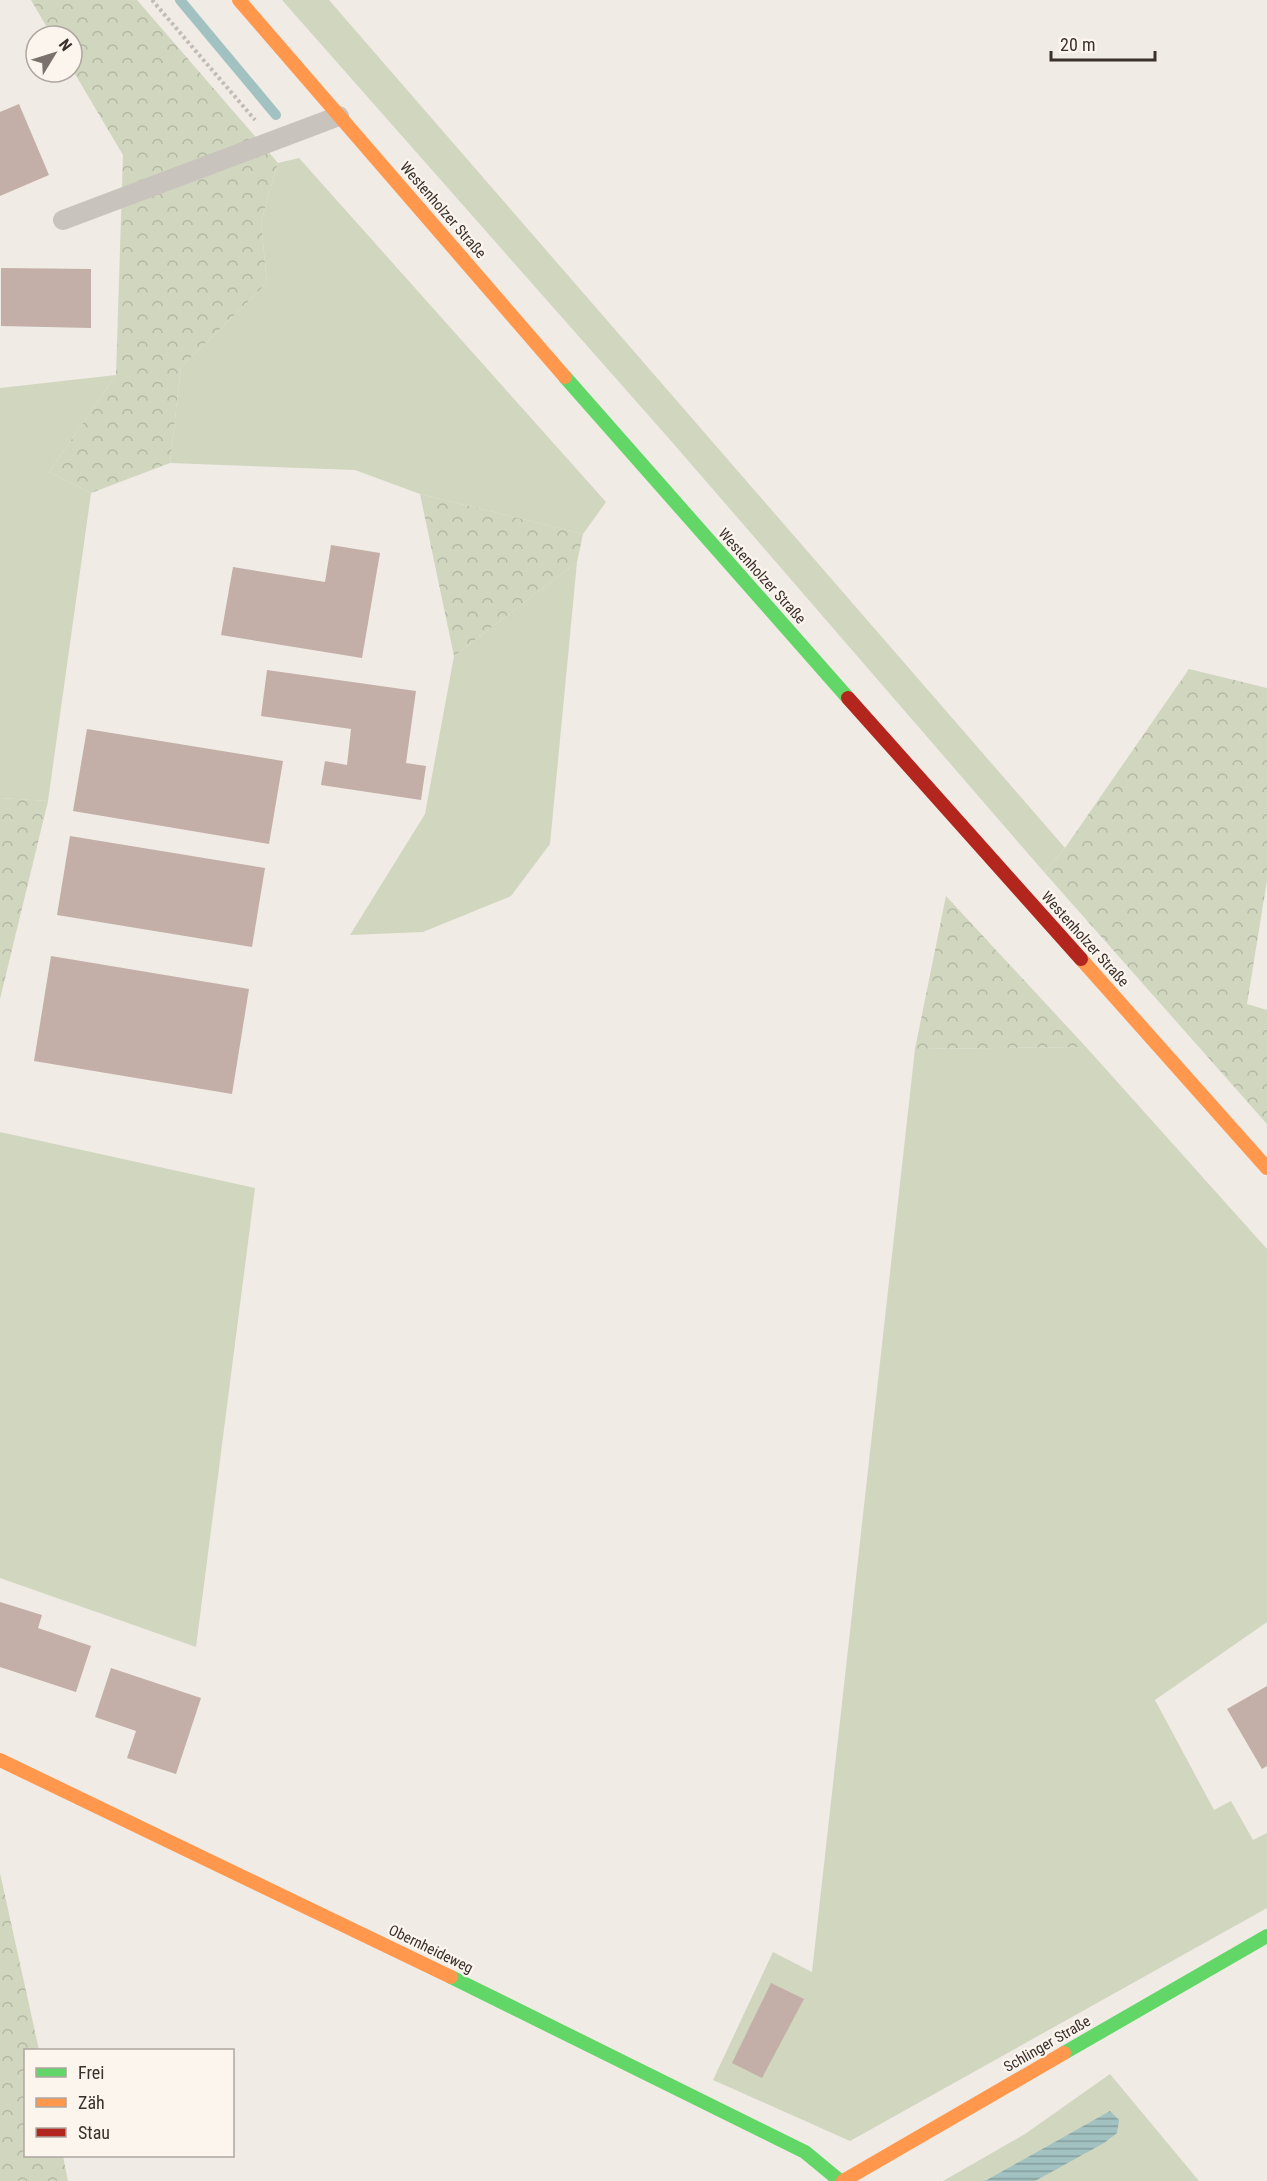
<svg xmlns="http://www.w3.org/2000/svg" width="1267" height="2181" viewBox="0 0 1267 2181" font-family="'Roboto Condensed',sans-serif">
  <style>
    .green { fill: #d1d6bf }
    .forest { fill: url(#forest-crowns) }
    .water { fill: url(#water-rules) }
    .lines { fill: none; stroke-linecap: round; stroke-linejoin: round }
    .stream { stroke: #a1c2c1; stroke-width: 10 }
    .building { fill: #c3afa7 }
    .path { stroke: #c2bbb6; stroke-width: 4; stroke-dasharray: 3 3; stroke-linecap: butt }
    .lane { stroke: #c9c3be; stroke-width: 20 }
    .fast { stroke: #63d668; stroke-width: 14 }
    .slow { stroke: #ff974d; stroke-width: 14 }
    .jam { stroke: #b3261e; stroke-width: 14 }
    .labels { text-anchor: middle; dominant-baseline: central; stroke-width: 4.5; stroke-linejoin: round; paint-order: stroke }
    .street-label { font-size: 15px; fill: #3b302b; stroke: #fbf5ee }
  </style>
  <defs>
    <pattern id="forest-crowns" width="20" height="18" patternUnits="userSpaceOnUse" patternTransform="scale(1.5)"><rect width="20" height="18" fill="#d1d6bf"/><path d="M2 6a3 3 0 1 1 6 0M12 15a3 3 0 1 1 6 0" fill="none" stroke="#b4b8a4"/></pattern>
    <pattern id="water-rules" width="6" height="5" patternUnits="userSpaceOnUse" patternTransform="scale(1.5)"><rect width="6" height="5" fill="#a1c2c1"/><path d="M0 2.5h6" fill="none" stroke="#849e9d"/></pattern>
  </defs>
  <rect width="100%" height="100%" fill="#f0ebe5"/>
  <g class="green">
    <path d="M282,0H329L1065,848L1044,872L672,442Z"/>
    <path d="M299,158L606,502L583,534L420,494L355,470L170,463L181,367L267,283L261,222L278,163Z"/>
    <path d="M116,375L49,472L91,493L48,801L0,798V388Z"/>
    <path d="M577,562L550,844L511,896L423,932L350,935L425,814L454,656Z"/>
    <path d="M1086,1047L1267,1249V1622L1155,1700L1214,1810L1231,1801L1253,1840L1267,1833V1908L850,2141L713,2080L773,1952L812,1972L915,1049Z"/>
    <path d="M0,1132L255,1188L196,1647L0,1578Z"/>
    <path d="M1110,2074L1199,2181H943L1025,2134Z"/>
  </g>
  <g class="forest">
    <path d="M31,0H137L278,163L261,222L267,283L181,367L170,463L91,493L49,472L116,375L123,155L72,69V36H52Z"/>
    <path d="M420,494L583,534L577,562L454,656Z"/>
    <path d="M1189,669L1267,688V880L1247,1004L1267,1010V1124L1044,872L1065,848Z"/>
    <path d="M0,798L48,801L0,999Z"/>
    <path d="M946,896L1086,1047L915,1049Z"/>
    <path d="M0,1873L39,2050H26V2156H63L68,2181H0Z"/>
  </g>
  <path class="water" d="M1110,2111L1119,2120L1117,2133L1104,2143L1035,2181H985Z"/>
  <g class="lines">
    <path class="stream" d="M180,0L276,115"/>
  </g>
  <g class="building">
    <path d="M19,104L49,175L0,196V112Z"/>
    <path d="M1,268L91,269V328L1,326Z"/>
    <path d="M331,545L380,553L362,658L221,635L233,567L325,582Z"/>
    <path d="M267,670L416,691L406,763L426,766L421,800L321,785L325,761L347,765L351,729L261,716Z"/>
    <path d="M87,729L283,761L269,844L73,811Z"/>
    <path d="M70,836L265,868L252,947L57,915Z"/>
    <path d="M51,956L249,989L232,1094L34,1061Z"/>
    <path d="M0,1602L42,1615L38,1628L91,1646L76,1692L0,1667Z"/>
    <path d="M111,1668L201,1698L176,1774L127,1758L136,1731L95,1717Z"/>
    <path d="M1267,1686V1766L1262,1769L1227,1709Z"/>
    <path d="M771,1983L804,1999L762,2078L732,2063Z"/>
  </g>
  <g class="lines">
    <path class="path" d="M152,0L255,120"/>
    <path class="lane" d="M63,220L339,116"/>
    <g class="fast">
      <path d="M565,377L848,698"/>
      <path d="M451,1977L805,2152L840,2181"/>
      <path d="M1064,2053L1267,1936"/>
    </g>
    <g class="slow">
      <path d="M239,0L565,377"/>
      <path d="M1081,959L1267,1168"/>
      <path d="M0,1760L451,1977"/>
      <path d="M843,2181L1064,2053"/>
    </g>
    <path class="jam" d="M848,698L1081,959"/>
  </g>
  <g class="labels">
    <g class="street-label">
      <text transform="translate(443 210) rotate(49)">Westenholzer Straße</text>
      <text transform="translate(762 576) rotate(48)">Westenholzer Straße</text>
      <text transform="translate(1085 939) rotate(48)">Westenholzer Straße</text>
      <text transform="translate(431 1949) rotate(26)">Obernheideweg</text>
      <text transform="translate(1047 2044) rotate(-30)">Schlinger Straße</text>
    </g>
  </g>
  <rect x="24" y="2049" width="210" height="108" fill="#fbf5ee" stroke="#aea6a0" stroke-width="1.5"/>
  <rect x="36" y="2068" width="30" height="9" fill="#63d668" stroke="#aea6a0" stroke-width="1.5"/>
  <text x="78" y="2079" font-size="18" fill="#3b302b">Frei</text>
  <rect x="36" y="2098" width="30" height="9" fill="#ff974d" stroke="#aea6a0" stroke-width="1.5"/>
  <text x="78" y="2109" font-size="18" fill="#3b302b">Zäh</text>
  <rect x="36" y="2128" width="30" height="9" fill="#b3261e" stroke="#aea6a0" stroke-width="1.5"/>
  <text x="78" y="2139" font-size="18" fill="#3b302b">Stau</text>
  <g transform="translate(54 54) rotate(52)"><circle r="28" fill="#fbf5ee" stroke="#aea6a0" stroke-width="1.5"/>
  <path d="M0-4.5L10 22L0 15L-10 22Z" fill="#7a716c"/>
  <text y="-9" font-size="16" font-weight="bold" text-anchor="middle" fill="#3b302b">N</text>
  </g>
  <path d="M1051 51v9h104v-9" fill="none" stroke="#3b302b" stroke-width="3"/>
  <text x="1060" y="51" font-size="18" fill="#3b302b" stroke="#fbf5ee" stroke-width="4.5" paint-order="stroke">20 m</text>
</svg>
